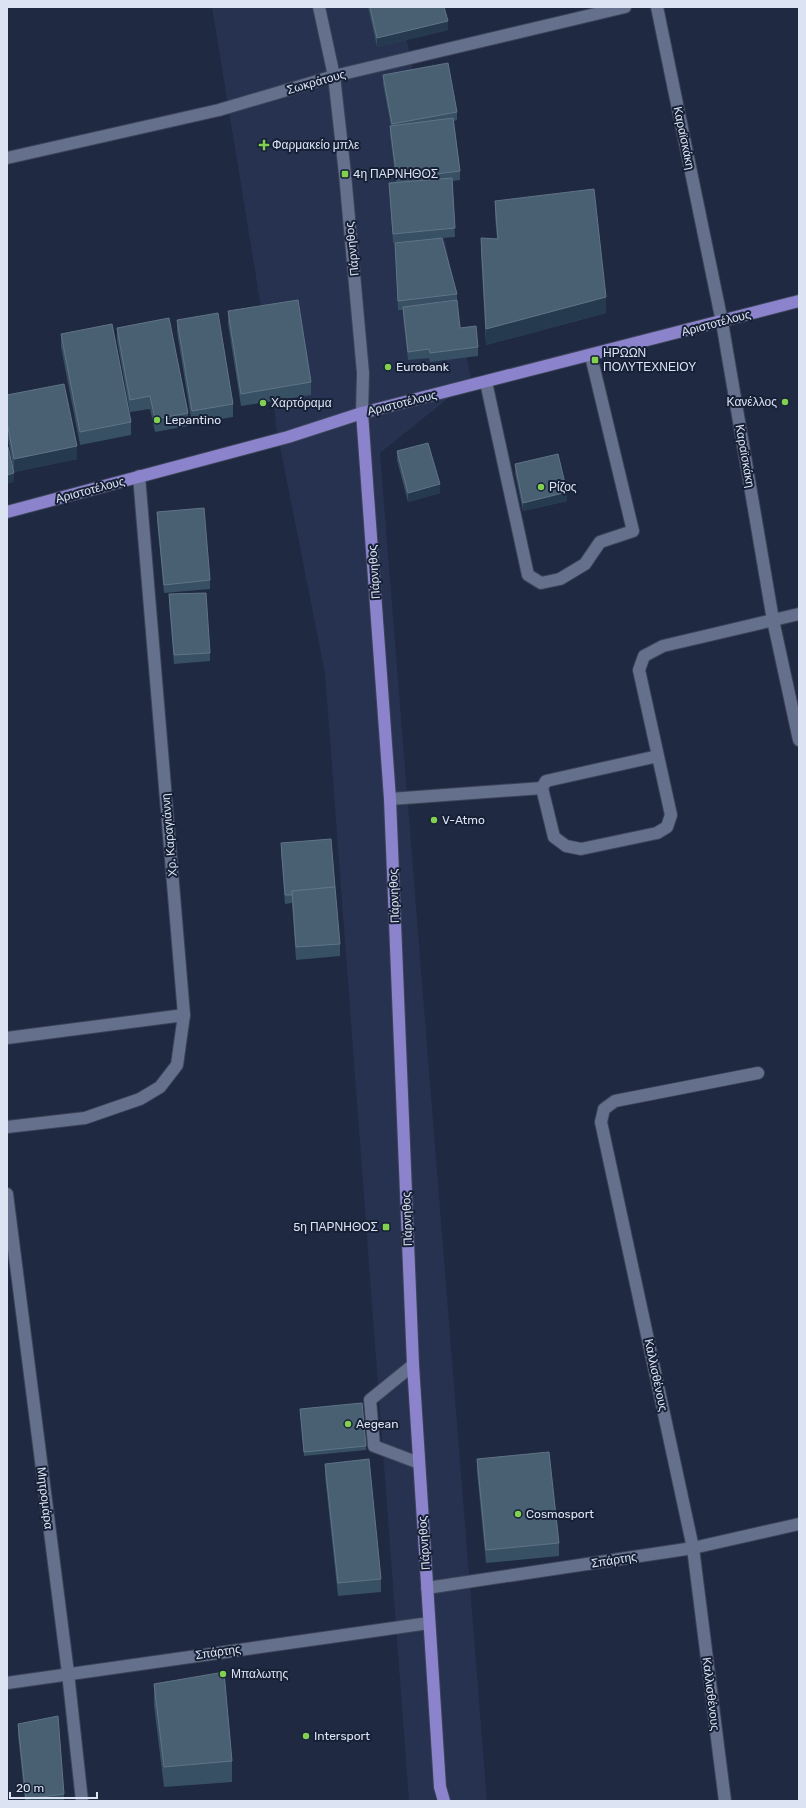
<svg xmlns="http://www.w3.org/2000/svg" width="806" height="1808" viewBox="0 0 806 1808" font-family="Rubik,sans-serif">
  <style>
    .built { fill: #26324f }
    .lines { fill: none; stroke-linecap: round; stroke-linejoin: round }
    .minor-casing { stroke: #3c4358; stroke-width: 14 }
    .major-casing { stroke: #3c4358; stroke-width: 14 }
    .minor { stroke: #64708c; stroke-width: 12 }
    .major { stroke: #8b83cb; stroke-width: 12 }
    .wall { fill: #375063 }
    .shaded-wall { fill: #263a4f }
    .building { fill: #496072; stroke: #607486 }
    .poi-dot { fill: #82d050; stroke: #162036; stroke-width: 1.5 }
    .labels { text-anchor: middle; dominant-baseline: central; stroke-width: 4; stroke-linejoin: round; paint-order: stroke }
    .street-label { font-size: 12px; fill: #dce3f3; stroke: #162036 }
    .poi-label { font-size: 12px; fill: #dce3f3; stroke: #162036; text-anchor: start }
  </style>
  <rect width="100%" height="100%" fill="#1f2941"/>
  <path class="built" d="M212,7H400L427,140L471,380L380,453L487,1801H409L325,673L276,427L272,375Z"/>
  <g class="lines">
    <defs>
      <g id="minor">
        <path d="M319,7L334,76L345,174L363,373L362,413"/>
        <path d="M657,7L722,322L773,620L799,740"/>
        <path d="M7,158L219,110L334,76L625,7"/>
        <path d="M486,382L528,575L541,583L560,579L585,564L600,542L633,531L591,356"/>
        <path d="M658,756L546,781L542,788L554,837L566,846L581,849L657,833L667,827L671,815L639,670L644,656L663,646L799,614"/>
        <path d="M390,799L542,788"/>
        <path d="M7,1038L184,1015L139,476"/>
        <path d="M7,1127L85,1118L140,1099L160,1087L177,1065L184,1015"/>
        <path d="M7,1194L68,1673L82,1801"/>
        <path d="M413,1365L370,1400L374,1446L419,1463"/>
        <path d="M427,1588L693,1548L799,1524"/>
        <path d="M7,1683L429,1623"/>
        <path d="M725,1801L693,1548L601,1122L604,1109L615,1101L758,1073"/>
      </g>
      <g id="major">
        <path d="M362,413L390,799L413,1365L440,1787L444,1801"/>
        <path d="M7,512L288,437L362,413L799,301"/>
      </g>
    </defs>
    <use href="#minor" class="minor-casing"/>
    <use href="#major" class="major-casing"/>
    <use href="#minor" class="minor"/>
    <use href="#major" class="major"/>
  </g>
  <g class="wall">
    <path d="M368,7H444L448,30L377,47Z"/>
    <path d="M383,75L457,112V120L454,121L460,171V180L452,181L455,237L442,238L457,294V302L460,328L478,347V356L430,362L429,358L408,360L403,316V310H398L395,243L408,241L393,243L389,183L396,182L390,135V126H391L383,84Z"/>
    <path d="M495,201L606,313L486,345L481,254V238L497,239L495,217Z"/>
    <path d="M228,311L311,382V395L241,406L228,324Z"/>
    <path d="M177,320L233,404V417L192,424L177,332Z"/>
    <path d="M117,328L188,413V426L155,432L150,409L130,412L117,340Z"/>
    <path d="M61,334L131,422V435L80,445L61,347Z"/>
    <path d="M7,395L77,459L14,472L7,434Z"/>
    <path d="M397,451L440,493L408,502L397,460Z"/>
    <path d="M515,464L567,501L523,511L515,473Z"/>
    <path d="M157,512L210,580V589L164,593L157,521Z"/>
    <path d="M169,594L210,653V661L174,664L169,603Z"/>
    <path d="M281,843L340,944V956L296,960L292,903L285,904L281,852Z"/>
    <path d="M300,1409L366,1446V1450L304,1456Z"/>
    <path d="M477,1459L559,1543V1556L486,1563L477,1472Z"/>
    <path d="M325,1464L381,1579V1592L338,1596L325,1476Z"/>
    <path d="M154,1684L232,1761V1782L164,1787L154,1705Z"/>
    <path d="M18,1724L64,1794V1801H25L18,1736Z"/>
  </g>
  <g class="shaded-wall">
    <path d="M448,21V30L377,47V38Z"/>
    <path d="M606,297V313L486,345V329Z"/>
    <path d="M77,446V459L14,472V459Z"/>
    <path d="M14,473V482L7,484V475Z"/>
    <path d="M440,484V493L408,502V493Z"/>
    <path d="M567,492V501L523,511V503Z"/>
  </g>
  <g class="building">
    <path d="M370,7H444L448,21L377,38Z"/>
    <path d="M448,63L457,112L392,124L383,75Z"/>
    <path d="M453,118L460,171L397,179L390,126Z"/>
    <path d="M452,178L455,228L393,234L389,183Z"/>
    <path d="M594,189L606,297L486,329L481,238L498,239L495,201Z"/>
    <path d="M442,238L457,294L398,301L395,243Z"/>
    <path d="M298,300L311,382L241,394L228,311Z"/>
    <path d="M457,300L460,328L476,326L478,347L430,353L429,349L408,352L403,307Z"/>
    <path d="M218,313L233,404L192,411L177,320Z"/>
    <path d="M169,318L188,413L155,419L150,396L130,400L117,328Z"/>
    <path d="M112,324L131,422L80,432L61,334Z"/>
    <path d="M64,384L77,446L14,459L7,422V395Z"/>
    <path d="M428,443L440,484L408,493L397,451Z"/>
    <path d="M7,447H8L14,473L7,475Z"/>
    <path d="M558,454L567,492L523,503L515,464Z"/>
    <path d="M204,508L210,580L164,585L157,512Z"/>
    <path d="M206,593L210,653L174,655L169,594Z"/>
    <path d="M331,839L335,887L292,891V895H285L281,843Z"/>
    <path d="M335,887L340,944L296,947L292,891Z"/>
    <path d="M362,1403L366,1446L304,1452L300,1409Z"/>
    <path d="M549,1452L559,1543L486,1550L477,1459Z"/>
    <path d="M369,1459L381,1579L338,1583L325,1464Z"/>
    <path d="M224,1672L232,1761L164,1767L154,1684Z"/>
    <path d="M58,1716L64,1794L26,1799L18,1724Z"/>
  </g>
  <g class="poi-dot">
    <path d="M262 139h4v4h4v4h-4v4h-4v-4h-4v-4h4z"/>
    <rect x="341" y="170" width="8" height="8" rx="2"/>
    <rect x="591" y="356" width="8" height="8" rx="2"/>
    <circle cx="388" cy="367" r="4"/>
    <circle cx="785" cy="402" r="4"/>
    <circle cx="263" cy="403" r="4"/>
    <circle cx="157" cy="420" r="4"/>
    <circle cx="541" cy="487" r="4"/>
    <circle cx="434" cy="820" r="4"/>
    <rect x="382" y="1223" width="8" height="8" rx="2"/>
    <circle cx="348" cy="1424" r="4"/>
    <circle cx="518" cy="1514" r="4"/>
    <circle cx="223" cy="1674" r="4"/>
    <circle cx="306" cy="1736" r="4"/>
  </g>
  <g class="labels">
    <g class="street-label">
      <text transform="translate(316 82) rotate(-16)">Σωκράτους</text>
      <text transform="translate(684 138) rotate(78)">Καραϊσκάκη</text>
      <text transform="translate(352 249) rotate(-96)">Πάρνηθος</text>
      <text transform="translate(716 323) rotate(-15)">Αριστοτέλους</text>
      <text transform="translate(402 403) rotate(-14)">Αριστοτέλους</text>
      <text transform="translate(745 456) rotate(80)">Καραϊσκάκη</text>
      <text transform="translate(90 490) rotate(-15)">Αριστοτέλους</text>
      <text transform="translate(374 572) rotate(-94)">Πάρνηθος</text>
      <text transform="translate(169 835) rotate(-95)">Χρ. Καραγιάννη</text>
      <text transform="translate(394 896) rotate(-92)">Πάρνηθος</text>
      <text transform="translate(407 1219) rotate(-92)">Πάρνηθος</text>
      <text transform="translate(656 1375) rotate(78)">Καλλισθένους</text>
      <text transform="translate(45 1498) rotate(83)">Μητρομάρα</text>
      <text transform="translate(424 1543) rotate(-94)">Πάρνηθος</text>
      <text transform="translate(614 1560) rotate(-9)">Σπάρτης</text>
      <text transform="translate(218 1652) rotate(-8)">Σπάρτης</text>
      <text transform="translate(711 1694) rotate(83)">Καλλισθένους</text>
    </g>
    <g class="poi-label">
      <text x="272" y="145">Φαρμακείο μπλε</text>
      <text x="353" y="174">4η ΠΑΡΝΗΘΟΣ</text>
      <text x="603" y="353">ΗΡΩΩΝ<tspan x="603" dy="14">ΠΟΛΥΤΕΧΝΕΙΟΥ</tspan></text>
      <text x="396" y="367">Eurobank</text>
      <text x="777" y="402" text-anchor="end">Κανέλλος</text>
      <text x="271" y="403">Χαρτόραμα</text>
      <text x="165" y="420">Lepantino</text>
      <text x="549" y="487">Ρίζος</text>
      <text x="442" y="820">V-Atmo</text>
      <text x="378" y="1227" text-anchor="end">5η ΠΑΡΝΗΘΟΣ</text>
      <text x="356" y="1424">Aegean</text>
      <text x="526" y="1514">Cosmosport</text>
      <text x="231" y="1674">Μπαλωτης</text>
      <text x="314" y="1736">Intersport</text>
    </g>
  </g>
  <rect width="806" height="1808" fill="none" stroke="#dce3f3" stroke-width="16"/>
  <path d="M10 1792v6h87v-6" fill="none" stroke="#dce3f3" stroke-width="2"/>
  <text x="16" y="1792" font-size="12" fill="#dce3f3" stroke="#162036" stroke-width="3" paint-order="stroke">20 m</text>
</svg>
